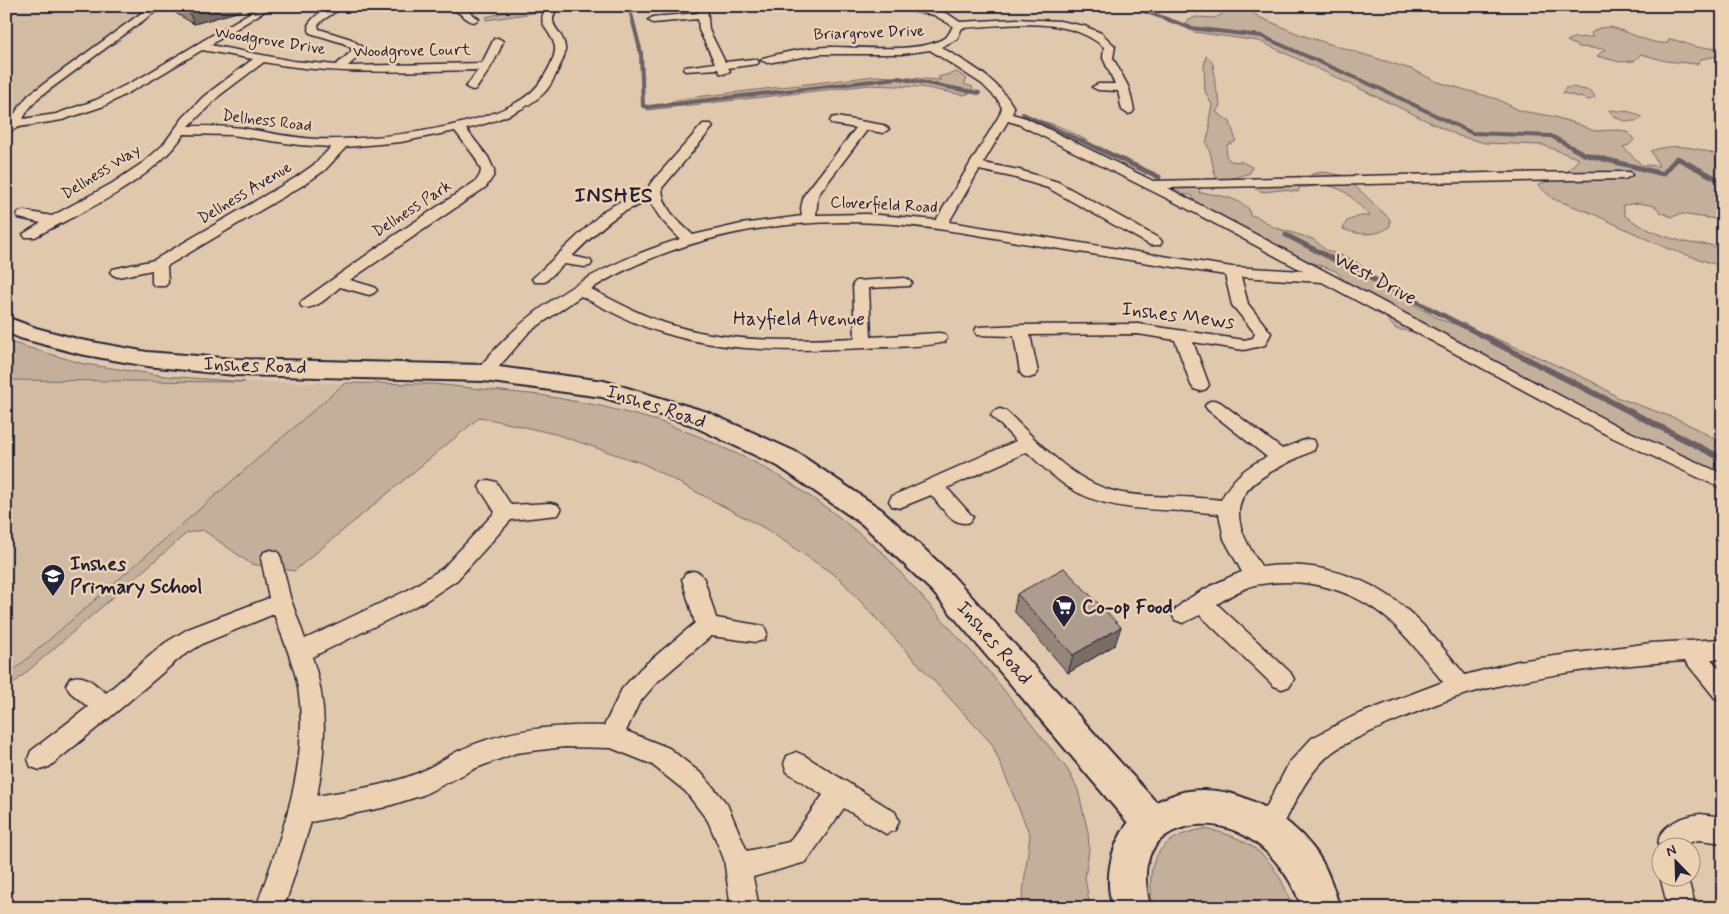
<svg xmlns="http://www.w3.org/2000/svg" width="1729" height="914" viewBox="0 0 1729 914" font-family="Mynerve,sans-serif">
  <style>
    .built { fill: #d1bba3 }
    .green { fill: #c4af9b; stroke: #73686b }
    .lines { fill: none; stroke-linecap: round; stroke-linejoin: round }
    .stream-far2 { stroke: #6a6066; stroke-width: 4 }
    .stream-far1 { stroke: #6a6066; stroke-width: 5 }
    .stream { stroke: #6a6066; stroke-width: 6 }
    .street-casing { stroke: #22223b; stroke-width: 3 }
    .secondary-casing { stroke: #22223b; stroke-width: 4 }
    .street { fill: #ecd2b3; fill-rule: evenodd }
    .secondary { fill: #ecd2b3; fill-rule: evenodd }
    .wall { fill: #96867a; stroke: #22223b }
    .shaded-wall { fill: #7a6d63; stroke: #22223b }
    .building { fill: #ae9c8e; stroke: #22223b }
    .labels { text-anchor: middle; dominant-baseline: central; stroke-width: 5; stroke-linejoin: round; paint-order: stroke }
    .far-street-label { font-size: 16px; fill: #22223b; stroke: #ecd2b3 }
    .street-label { font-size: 20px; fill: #22223b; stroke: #ecd2b3 }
    .poi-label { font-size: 20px; font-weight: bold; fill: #22223b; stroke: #ecd2b3; text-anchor: start }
    .far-district-label { font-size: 21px; font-weight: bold; letter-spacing: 1px; fill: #22223b; stroke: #ecd2b3 }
  </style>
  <rect width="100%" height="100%" fill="#e0c8ac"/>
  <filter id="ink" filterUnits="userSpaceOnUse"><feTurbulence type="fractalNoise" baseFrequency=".02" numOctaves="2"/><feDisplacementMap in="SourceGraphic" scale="10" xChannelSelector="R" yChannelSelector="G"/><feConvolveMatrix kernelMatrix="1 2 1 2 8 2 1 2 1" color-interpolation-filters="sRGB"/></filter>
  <g filter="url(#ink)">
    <g class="built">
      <path d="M6,6H165L42,99L6,122Z"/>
      <path d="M6,380L345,383L6,677Z"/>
    </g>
    <g class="green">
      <path d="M513,6H544L540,12L486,20V17L506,12Z"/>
      <path d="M1235,6H1243L1259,17L1301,35L1411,69L1438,82L1497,99L1521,111L1551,116L1578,124L1594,131L1619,130L1629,133L1634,140L1629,145L1623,147L1642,165L1659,166L1651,151C1674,142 1700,148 1723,157V220L1680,214L1672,217L1660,212L1655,206L1639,203L1623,205L1625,216C1643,229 1668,239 1690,243C1704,245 1713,242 1723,253V261L1714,264L1666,248L1589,212L1553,199L1538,185L1567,172L1579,159L1543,145L1485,143L1459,136L1268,45L1259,41L1194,32L1184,27L1187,21L1196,17L1215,18Z"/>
      <path d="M1610,27C1629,31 1649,45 1668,43L1669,39C1679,40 1688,45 1697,47C1706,49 1714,46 1723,49V55L1701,59L1697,64L1666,61L1641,54L1634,61L1620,62L1597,56L1605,49L1579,47L1567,41L1573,38L1593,37L1591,33L1599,28Z"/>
      <path d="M1206,56C1216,61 1214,76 1215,85C1216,92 1220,98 1220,105L1216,112L1230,122L1236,141L1227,145L1226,156L1230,161L1242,162L1252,167L1250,173L1223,181L1217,179C1211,167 1213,154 1206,143L1210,128L1209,120L1212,105L1205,91L1204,67Z"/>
      <path d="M957,72L967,79L964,84L973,87L971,93L963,95L921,87L870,85L647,110L648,107L662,105L679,99L876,76L941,80L938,77Z"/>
      <path d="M1572,87L1591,91L1595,97L1590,100L1563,93L1565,88Z"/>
      <path d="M1609,110L1631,112L1642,117L1641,119C1631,124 1615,121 1609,110Z"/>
      <path d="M1030,120C1053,120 1077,135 1096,146C1111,154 1127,161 1143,168L1148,173L1142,175L1124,169Z"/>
      <path d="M1324,172L1346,176L1355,182V186L1390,219V226C1378,237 1358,235 1343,229L1347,221L1360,216H1370C1354,201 1348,188 1324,185C1316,185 1308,188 1300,187L1298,192C1292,192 1286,189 1280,190C1268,191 1262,195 1252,186L1298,176L1309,178L1312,174Z"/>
      <path d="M1175,186H1197L1200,189L1199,193C1213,193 1239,198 1249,209L1250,215L1258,217L1273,227L1313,239L1326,250L1354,260L1363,267L1366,273L1383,281L1393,293L1441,320L1475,330L1516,347L1593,382L1619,398L1680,420L1723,443V476L1688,457L1603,420L1444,337L1396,329L1378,309L1348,285L1336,271L1290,255L1265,241L1261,235L1256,236L1237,226L1235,221H1208L1199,216L1192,195L1176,194L1171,189Z"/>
      <path d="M6,341L84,364L166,376L245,382L6,380Z"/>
      <path d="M345,383L433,384L540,395L601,406L658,421L698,436L754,462L786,480L834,513L883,553L991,674L1068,770L1078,790L1088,832L1089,849L1085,878L1090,908H1021L1030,835L992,744L839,578L766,529L644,464L555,434L480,417L294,571L251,564L203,530L187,533L6,690V677Z"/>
      <path d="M1204,829C1252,836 1279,862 1292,908H1154C1143,863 1158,836 1204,829Z"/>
    </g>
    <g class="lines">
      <g class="stream-far2">
        <path d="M629,6L641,53L643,106L648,107L898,78L979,93"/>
        <path d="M1131,6L1191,28L1261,36L1383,90L1472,133L1551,136L1575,149"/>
        <path d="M1023,114L1099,149"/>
      </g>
      <g class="stream-far1">
        <path d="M1097,148L1159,177"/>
        <path d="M1573,148L1584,154L1663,174L1677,158L1723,182"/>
        <path d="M1286,235L1495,342"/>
      </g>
      <path class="stream" d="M1492,341L1723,459"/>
      <defs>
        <g id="street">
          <path d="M151,6H163L38,98L28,110L23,119L56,114L96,100L142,77L261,6H273L210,45L293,61L336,65L351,52V48L343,43L310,33L308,25C317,12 328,6 344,6L323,20L318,25L319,29L351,39L362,47L360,55L348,66L482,63L494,39L498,38L503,41C497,59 487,74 476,89L472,90L466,87L478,70C406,71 335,76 264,62L220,95L189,126C207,126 224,126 242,128C267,132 292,138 317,139C369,141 505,128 538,85C545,76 556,58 555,47C552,30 533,24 548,6H559C543,27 564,29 565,48C566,56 561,63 558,70C554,78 550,87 544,93C524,112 493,122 466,129L488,157L494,170V175L486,187L350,280L374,287L377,290L374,293L369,295L340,287C330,295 316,311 302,307L300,304L302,301L392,237L476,181L480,175L481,170L475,157L455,131L401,142L346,147L325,170L305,184L167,266L168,283L165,286H155L152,283V270L118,277L113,275L110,272L113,269L154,260L295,178L315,164L331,147L299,145L232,135L184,134C152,182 85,210 35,237H25L23,234L41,223L19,218L17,215L19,212L24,211L52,216L111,184L144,162L163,145L183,118L203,97L253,59L202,50L150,81L104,106L62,120L19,127L6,133V124C10,122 23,100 30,94Z"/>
          <path d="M449,6H461L479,19L474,22L470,21Z"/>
          <path d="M697,6H707L709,30L725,62L753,59L757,60L759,62L757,64L728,68L730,71L724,74L720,73L718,69L685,71L683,69L685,67L715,63L699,30L698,19L653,23L648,20L653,17L698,13Z"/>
          <path d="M894,6L930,8L948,14L960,22L1016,19L1060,21L1084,26L1101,33L1115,46L1113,58L1129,88L1134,110L1132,113L1128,114L1122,110L1118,91L1098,90L1092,87L1098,84H1115L1103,58L1104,47C1067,15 1008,25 962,28L957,39L941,47C969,64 998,79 1014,108L1012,114L1026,118L1153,181L1488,173L1630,172L1632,175L1625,179L1168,188L1619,427L1723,474V489L1607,435L1322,282L1241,277L1248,304L1271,333L1265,345L1244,350L1193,342L1209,385L1206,389L1200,391L1194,389L1191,385L1175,340L1138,334L1030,335L1038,372L1035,376L1029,378L1023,376L1020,372L1014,336L977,335L975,331L977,327L1021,325L1138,324L1244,340L1253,338L1255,333L1232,305L1225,275C1162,265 1098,255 1035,245C983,236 931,226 878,223C781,217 675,237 591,289C618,303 646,318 675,326C733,343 795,341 855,338L853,284L856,281L904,278L909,280L912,283L909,286L869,288L871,337L939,333L945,334L947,338L945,342C921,348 890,346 865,348C798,351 729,353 664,333C635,325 607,310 581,296L529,332L490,377L484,379L478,377L475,373L478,369C530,304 601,264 680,239L661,219L650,202C615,210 598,232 572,256L590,260L592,263L590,266L585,267L564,264L545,282H535L532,279L605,210L623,200L648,194L650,184L703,124H711L713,127L662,188C663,209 678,221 693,235L741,224L802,216L801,208L804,195L856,128L832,124L830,121L832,118L836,117L883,125L889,129L883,133L867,130L818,195L816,215L867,214L936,220L999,116L1002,108L998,100L982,84L930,50L902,54H820L767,63L761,60L763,58C784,52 806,48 827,47C857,46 924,55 947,36C950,33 951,29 953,26L934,15L899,9ZM1008,121L1018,124L1182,206L1303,271L1232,267L949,222L979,170L1012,177L1048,188L1150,245H1160L1162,242L1160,239L1058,182L1019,170L983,163Z"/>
          <path d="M1214,400L1220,402L1282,449L1307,439L1314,440L1316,445L1314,450C1252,480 1211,495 1262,567C1312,560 1367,575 1406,609C1428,628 1446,652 1465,675L1518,661L1651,643L1723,639V659H1711L1723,673V701L1715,698L1685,661C1613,665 1530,675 1460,696C1436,703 1413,714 1390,723C1373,731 1342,743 1329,755C1304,777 1292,809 1277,838L1268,842L1259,838L1255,829L1289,763L1312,738L1354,716L1443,682C1426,661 1410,639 1390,621C1353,588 1303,576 1255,585C1242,588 1229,597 1217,604L1290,672L1294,679L1290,686L1282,689L1274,686L1200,615L1183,623L1175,620L1172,614C1180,599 1226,578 1242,572L1224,539L1219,514C1167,507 1114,516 1068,487C1053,477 1040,464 1027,452L947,488L973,517L970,522C953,528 941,506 931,495L899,508L892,506L889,501L892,496L1016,441L991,415L994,411L1000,409L1006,411C1038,441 1072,482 1117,492C1151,499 1187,495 1221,500C1232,479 1245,467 1267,457L1208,410L1205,406L1208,402Z"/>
          <path d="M489,480L496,482L511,505L551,503L558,505L561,510L558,515L511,520L457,580L424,602L312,657C328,703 326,749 317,796C350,790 386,786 418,773C432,767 445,758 458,751C506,729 552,725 604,726L622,689L641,668L695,623L682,579L686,573L693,571L700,573L704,579L716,618L764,626L767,633L764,640L756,642L711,636L657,682L639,703L626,731L669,748L703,775L727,804L747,851L789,842L823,795L787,772L784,764L787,756L796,752L805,756L895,812L899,821L895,830L886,834L844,808L806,862L753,877L759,908H731L724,859L708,821L685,791L651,764L611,748L564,747L516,753L476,768L423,795L382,808L311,822L284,908H256C281,836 312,759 297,682C292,659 282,637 274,614L204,643L181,657L114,714L49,767L40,770L31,767L28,759L31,751L88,707L70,692L66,685L70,678C85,672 94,684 106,693L165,643L188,629L269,598L261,558L264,552L271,550L278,552L281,558L290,597L305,639L408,590L443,568L495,512L479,487L482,482Z"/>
          <path d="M1700,814L1723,817V843L1700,840L1693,841L1685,846H1662L1661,855C1650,829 1678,817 1700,814Z"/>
          <path d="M1662,871V876H1687L1696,908H1668L1660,876Z"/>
        </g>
        <path id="secondary" d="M6,317L36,328L81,340L147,352L235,359L484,365L604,381L707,412L796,452L882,510L952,575L1156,802C1166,798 1178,792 1189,791C1235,784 1286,813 1313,848C1327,866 1333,887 1340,908H1302C1291,875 1266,843 1233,830C1205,819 1163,824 1150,855C1143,871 1146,892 1151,908H1113C1104,879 1110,848 1128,823L932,591L862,524L778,466L689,424L602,397L484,381L235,375L147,366L80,354L20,338L6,332Z"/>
      </defs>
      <use href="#street" class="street-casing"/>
      <use href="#secondary" class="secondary-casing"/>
      <use href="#street" class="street"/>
      <use href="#secondary" class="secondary"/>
    </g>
    <g class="wall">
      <path d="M173,6H246L240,11L194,24L177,14Z"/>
      <path d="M1017,594L1115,645L1068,673L1014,611Z"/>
    </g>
    <g class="shaded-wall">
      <path d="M201,6H246L240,11L194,24L188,10Z"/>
      <path d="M1121,627L1115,645L1068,673L1073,655Z"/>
    </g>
    <g class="building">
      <path d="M182,6H201L188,10Z"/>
      <path d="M1064,568L1121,627L1073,655L1017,594Z"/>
    </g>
  </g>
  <defs>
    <symbol id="school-pin" viewBox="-11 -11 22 30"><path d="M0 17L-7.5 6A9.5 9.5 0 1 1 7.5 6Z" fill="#22223b" stroke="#ecd2b3"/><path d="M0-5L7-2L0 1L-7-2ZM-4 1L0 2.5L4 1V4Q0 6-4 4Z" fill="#fff"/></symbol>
    <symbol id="supermarket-pin" viewBox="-11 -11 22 30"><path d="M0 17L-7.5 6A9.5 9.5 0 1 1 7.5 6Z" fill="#22223b" stroke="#ecd2b3"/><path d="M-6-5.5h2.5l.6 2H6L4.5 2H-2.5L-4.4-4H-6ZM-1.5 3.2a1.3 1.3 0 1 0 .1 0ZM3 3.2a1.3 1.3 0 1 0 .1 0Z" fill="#fff"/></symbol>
  </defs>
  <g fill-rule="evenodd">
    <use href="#school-pin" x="39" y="562" width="28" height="38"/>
    <use href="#supermarket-pin" x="1050" y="593" width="28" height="38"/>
  </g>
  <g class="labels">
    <g class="far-street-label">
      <text transform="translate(869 33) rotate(-2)">Briargrove Drive</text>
      <text transform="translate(270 41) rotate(9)">Woodgrove Drive</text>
      <text transform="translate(412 51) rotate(-1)">Woodgrove Court</text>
      <text transform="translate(267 121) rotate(7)">Dellness Road</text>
      <text transform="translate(101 172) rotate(-32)">Dellness Way</text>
      <text transform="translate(245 193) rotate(-31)">Dellness Avenue</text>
      <text transform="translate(884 205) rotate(3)">Cloverfield Road</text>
      <text transform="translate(412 209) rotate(-33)">Dellness Park</text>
    </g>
    <g class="street-label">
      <text transform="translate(1375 279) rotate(28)">West Drive</text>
      <text transform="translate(1178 316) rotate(7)">Inshes Mews</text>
      <text x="799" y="319">Hayfield Avenue</text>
      <text transform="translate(255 366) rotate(2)">Inshes Road</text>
      <text transform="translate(656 407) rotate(18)">Inshes Road</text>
      <text transform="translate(994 643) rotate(49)">Inshes Road</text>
    </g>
    <g class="poi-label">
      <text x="70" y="564">Inshes<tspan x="70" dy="23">Primary School</tspan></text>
      <text x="1082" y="607">Co-op Food</text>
    </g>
    <g class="far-district-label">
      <text x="614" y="196">INSHES</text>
    </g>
  </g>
  <rect width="1729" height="914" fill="none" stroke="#ecd2b3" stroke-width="25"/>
  <rect x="12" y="12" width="1704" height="889" fill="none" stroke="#22223b" stroke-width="2" filter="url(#ink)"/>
  <g transform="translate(1676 862) rotate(337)"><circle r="24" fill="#ecd2b3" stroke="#9b8c83"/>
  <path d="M0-4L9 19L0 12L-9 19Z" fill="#22223b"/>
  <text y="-8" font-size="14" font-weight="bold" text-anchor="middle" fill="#22223b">N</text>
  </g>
</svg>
